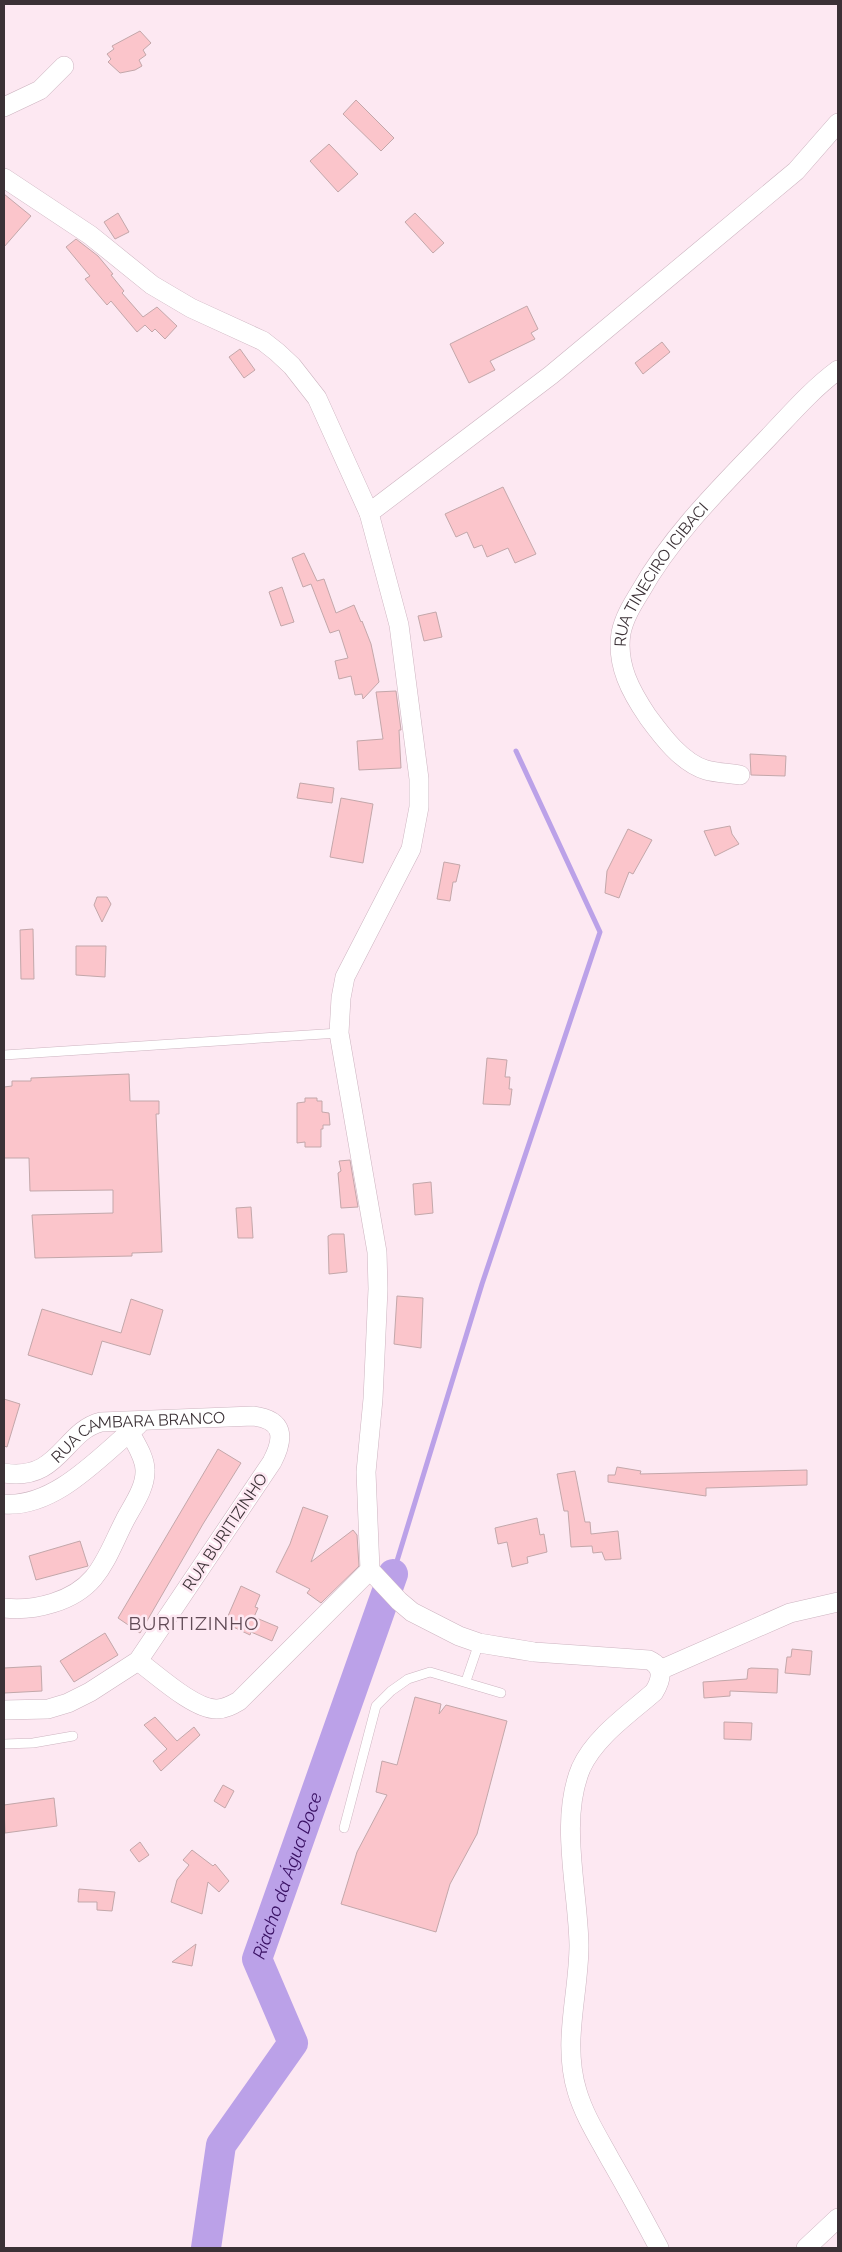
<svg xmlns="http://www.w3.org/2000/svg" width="842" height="2252" viewBox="0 0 842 2252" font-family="Raleway,sans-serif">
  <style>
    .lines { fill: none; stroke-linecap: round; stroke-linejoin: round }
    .stream { stroke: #bba1e8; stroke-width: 5 }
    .river { stroke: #bba1e8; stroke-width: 30 }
    .building { fill: #fbc5cb; stroke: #c3a7aa }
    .lane-casing { stroke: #cdb4c0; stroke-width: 10 }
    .street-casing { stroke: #cdb4c0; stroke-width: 20 }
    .lane { stroke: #fff; stroke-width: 9 }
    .street { stroke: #fff; stroke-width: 19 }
    .labels { text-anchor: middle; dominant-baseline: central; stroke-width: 5; stroke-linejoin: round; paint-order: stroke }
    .street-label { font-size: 16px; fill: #3b3136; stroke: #fde8f2 }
    .water-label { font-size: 18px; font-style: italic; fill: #380f62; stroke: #fde8f2 }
    .quarter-label { font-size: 19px; letter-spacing: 1px; fill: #614b56; stroke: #fde8f2 }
  </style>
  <rect width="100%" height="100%" fill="#fde8f2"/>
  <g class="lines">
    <path class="stream" d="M393,1574L482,1284L600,932L516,751"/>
    <path class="river" id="s1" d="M206,2248L221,2145L293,2043L257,1959L393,1574"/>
  </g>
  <g class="building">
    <path d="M140,31L151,43L143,50L146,55L139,60L142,66L135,70L120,73L108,62L111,59L107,54L114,49L112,46Z"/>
    <path d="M356,100L394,138L381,151L343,114Z"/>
    <path d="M329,144L358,174L338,192L310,161Z"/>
    <path d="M4,194L31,216L4,247Z"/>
    <path d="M118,213L129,232L115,239L104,222Z"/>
    <path d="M415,213L444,243L433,253L405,222Z"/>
    <path d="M76,239L98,256L113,274L111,275L124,291L122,293L143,317L157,307L177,326L165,339L155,329L152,332L145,325L137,332L111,301L107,305L85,279L90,276L66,247Z"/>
    <path d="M527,306L538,329L531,333L535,339L490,361L495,370L469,383L450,344Z"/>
    <path d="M662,342L670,352L643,374L635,363Z"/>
    <path d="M240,349L255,370L244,378L229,357Z"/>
    <path d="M503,487L536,554L515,563L508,548L487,557L482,545L474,548L467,532L456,537L445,514Z"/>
    <path d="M304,553L317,581L324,579L336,613L354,605L361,622L362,621L371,644L379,682L363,699L362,694L355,695L351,676L339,679L335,661L348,658L339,630L330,633L311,584L303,587L292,558Z"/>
    <path d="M282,587L294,622L281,626L269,592Z"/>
    <path d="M436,612L442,637L424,641L418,616Z"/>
    <path d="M396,691L401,730H399L401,768L359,770L357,741L383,739L376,692Z"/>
    <path d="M750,754L786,756L785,776L751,775Z"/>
    <path d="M300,783L334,788L332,803L297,798Z"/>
    <path d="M341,798L373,804L363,863L330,857Z"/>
    <path d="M730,826L732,834L739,844L715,856L704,831Z"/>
    <path d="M628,829L652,840L633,874L629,872L619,898L605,893L607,871Z"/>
    <path d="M444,862L460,865L456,882H453L450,901L437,899Z"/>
    <path d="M97,897H107L111,904L102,922L94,905Z"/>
    <path d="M33,929L34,979H21L20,930Z"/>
    <path d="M76,946H106L105,977L76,975Z"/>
    <path d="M487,1058L507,1060L505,1077H510L509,1089H512L510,1105L483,1104Z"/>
    <path d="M129,1074L130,1101H159V1114H156L162,1252L132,1253V1256L35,1258L32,1215L113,1213V1190L30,1191L29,1158H4V1087L12,1086V1081H31V1078Z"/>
    <path d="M305,1098H317V1101H322V1112L329,1113L330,1125H323V1129H321V1147H305V1142L297,1143V1103L305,1102Z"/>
    <path d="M350,1160L358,1207L341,1208L338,1173L341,1171L339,1161Z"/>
    <path d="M431,1182L433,1213L415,1215L413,1184Z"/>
    <path d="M251,1207L253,1238H238L236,1208Z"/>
    <path d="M332,1234H344L347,1272L329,1274L328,1236Z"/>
    <path d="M397,1296L423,1298L421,1348L394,1344Z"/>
    <path d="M131,1299L163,1310L150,1355L102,1341L92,1375L28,1355L42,1309L121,1333Z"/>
    <path d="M4,1399L20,1404L7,1447L4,1446Z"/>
    <path d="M218,1449L241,1463L203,1524L140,1633L118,1618Z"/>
    <path d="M617,1467L641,1471L640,1474L807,1470V1485L706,1488V1496L608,1482V1475H615Z"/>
    <path d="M575,1471L585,1522H590L591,1534L618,1531L621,1559L605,1560L602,1552L593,1553L592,1546L571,1547L568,1511H564L557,1474Z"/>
    <path d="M303,1507L328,1516L311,1562L353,1530L357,1535L359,1566L321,1603L307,1593L310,1589L276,1572L290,1544Z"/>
    <path d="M537,1518L540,1535L544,1534L547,1552L527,1557L528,1563L512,1567L507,1542L498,1544L495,1528Z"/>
    <path d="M80,1541L88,1566L36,1580L29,1556Z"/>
    <path d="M241,1586L260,1595L255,1607L258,1608L254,1617L278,1627L272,1641L251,1632L250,1635L225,1623Z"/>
    <path d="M105,1633L118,1655L74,1682L60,1661Z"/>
    <path d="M792,1649L812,1651L810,1675L785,1673L787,1657H791Z"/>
    <path d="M41,1666L42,1691L4,1693V1668Z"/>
    <path d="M751,1668L778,1669L777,1693L730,1691V1696L704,1698L703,1682L747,1679L748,1669Z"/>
    <path d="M415,1697L441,1704L439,1714L446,1705L507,1721L477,1834L450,1884L436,1932L341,1904L357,1852L387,1795L376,1792L382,1761L397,1765Z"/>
    <path d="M155,1717L177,1741L194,1727L200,1735L161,1771L153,1761L167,1749L144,1725Z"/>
    <path d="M724,1722L752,1723L751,1740L724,1739Z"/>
    <path d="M223,1785L234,1791L225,1808L214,1801Z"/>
    <path d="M54,1798L57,1826L5,1833L4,1805Z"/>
    <path d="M140,1842L149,1855L139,1862L130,1850Z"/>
    <path d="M192,1850L213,1866L215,1864L229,1881L219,1892L208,1882L202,1914L171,1902L177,1880L189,1865L183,1860Z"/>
    <path d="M79,1889L115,1892L112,1911L97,1910V1902H78Z"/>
    <path d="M196,1944L192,1966L172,1962Z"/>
  </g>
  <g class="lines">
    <defs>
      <g id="lane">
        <path d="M4,1055L339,1033"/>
        <path d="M466,1681L479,1643"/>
        <path d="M4,1744L33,1743L73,1736"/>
        <path d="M344,1828L376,1706L391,1691L408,1679L430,1672L501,1693"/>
      </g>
      <g id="street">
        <path d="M4,107L40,90L64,66"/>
        <path d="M4,178L90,235L152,285L191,308L263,341L277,352L292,366L317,398L369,513"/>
        <path id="s2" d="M740,775C729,773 717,773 706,770C682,763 662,736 648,717C631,692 616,665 621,633C624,618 632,605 640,592C672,535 720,488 765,441C788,417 811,390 838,370"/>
        <path id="s3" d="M4,1473C59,1482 64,1431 101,1422L253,1416C284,1420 285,1437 272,1462L138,1661L90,1692L68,1703L48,1709L4,1710"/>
        <path d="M4,1504C56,1508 101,1455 138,1425"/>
        <path d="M4,1608C21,1610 37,1608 53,1603C99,1589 105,1559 125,1520C133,1505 146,1487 145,1470C145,1457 135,1443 129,1431"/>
        <path d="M138,1661C157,1675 195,1710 217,1709C225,1709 232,1705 239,1701L370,1570"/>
        <path d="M660,1670L790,1613L838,1602"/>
        <path d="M659,2248C643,2218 627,2188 610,2159C598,2137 584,2115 577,2091C562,2042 579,1994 579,1945C578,1889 559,1820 581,1768C595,1737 629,1714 654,1692C662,1679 664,1667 649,1660L534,1652L479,1643L459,1636L412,1612L399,1601L370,1570L366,1472L373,1399L378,1289L377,1252L339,1033L341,998L345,977L411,849L419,807V779L399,625L369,513L551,375L688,261L796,171L838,123"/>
        <path d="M806,2248L838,2218"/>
      </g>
    </defs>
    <use href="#lane" class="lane-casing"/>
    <use href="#street" class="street-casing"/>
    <use href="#lane" class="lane"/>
    <use href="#street" class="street"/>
  </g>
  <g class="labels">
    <g class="street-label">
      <text stroke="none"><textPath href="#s2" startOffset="275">RUA TINECIRO ICIBACI</textPath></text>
      <text stroke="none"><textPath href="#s3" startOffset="146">RUA CAMBARA BRANCO</textPath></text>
      <text transform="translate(225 1532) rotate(-56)">RUA BURITIZINHO</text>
    </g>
    <g class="water-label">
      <text stroke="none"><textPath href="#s1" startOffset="409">Riacho da Água Doce</textPath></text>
    </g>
    <g class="quarter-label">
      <text x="194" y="1623">BURITIZINHO</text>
    </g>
  </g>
  <rect width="842" height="2252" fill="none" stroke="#3b3136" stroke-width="10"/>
</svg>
